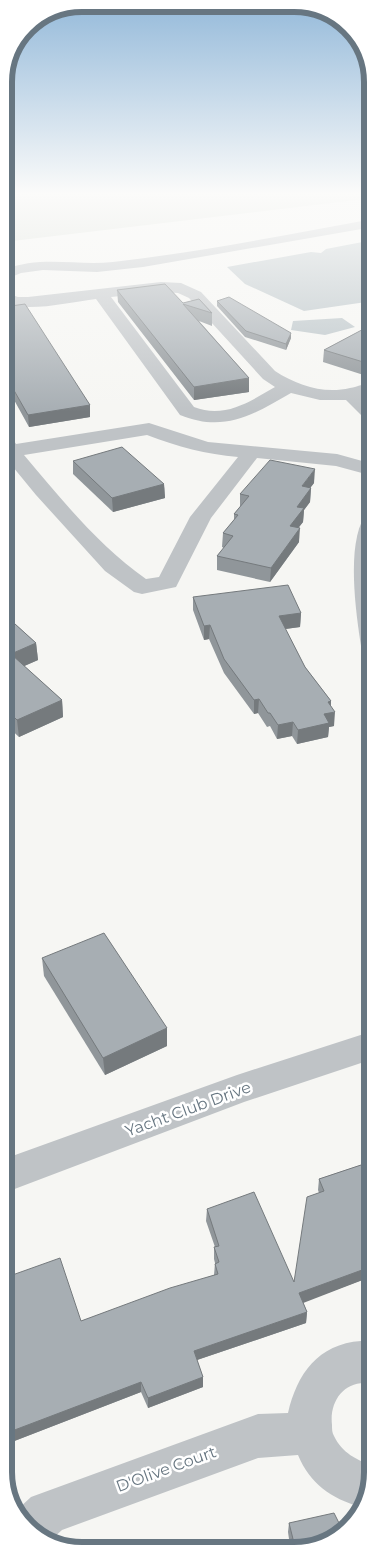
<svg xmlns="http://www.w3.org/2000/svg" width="377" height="1554" viewBox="0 0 377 1554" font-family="Montserrat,sans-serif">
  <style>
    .green { fill: #d7dcd4 }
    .water { fill: #b8c2c6 }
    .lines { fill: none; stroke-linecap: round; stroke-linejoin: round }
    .minor { fill: #bfc3c6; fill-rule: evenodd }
    .wall { fill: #90969a }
    .shaded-wall { fill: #757a7d }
    .building { fill: #a7aeb3; stroke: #757a7d }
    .labels { text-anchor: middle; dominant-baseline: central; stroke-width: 5; stroke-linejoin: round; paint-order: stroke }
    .near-street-label { font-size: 16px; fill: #677681; stroke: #fff }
    .rim { fill: none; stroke: #677681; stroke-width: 6 }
  </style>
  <rect width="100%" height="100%" fill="#f6f6f3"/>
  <path class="green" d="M4,194H373V198L4,242Z"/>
  <g class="water">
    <path d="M373,240V301L304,311L245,284L227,267L311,252L321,253L326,249Z"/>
    <path d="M342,318L355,327L325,335L291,330L293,321Z"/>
  </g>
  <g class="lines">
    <g class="minor">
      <path d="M373,219V227L143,267L97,272L43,270L21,273L4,280V270C40,255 76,266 113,262C200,252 286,235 373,219Z"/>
      <path d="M161,282L181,283L201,292L275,371C298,386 324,394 350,388C358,387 365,383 373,381V393L363,396L373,405V422L366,420L346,400H320L291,393C253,415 224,433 180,415L96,299C70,302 28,313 4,303V292L18,297H28ZM161,292L178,293L189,298L263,379L275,387C249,402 224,419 194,407L111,297Z"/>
      <path d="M149,423L208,442L337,454L373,464V476L336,466L257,458L211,518L176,587L142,594L134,592L105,571L36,495L4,456V434L11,436L16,444ZM147,435C178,447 206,454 238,457L190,517L159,577L146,579C99,546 61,499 24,455Z"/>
      <path d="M373,515V653L364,651L361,646C356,614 346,544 365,516Z"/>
      <path d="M373,1031V1059L244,1102L4,1193V1159L237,1075Z"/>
      <path d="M361,1341L373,1342V1384C346,1378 329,1400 332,1425C332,1429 332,1433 334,1436C342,1453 357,1460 373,1466V1476L360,1507C331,1498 310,1484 298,1455L258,1458L62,1530L51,1540L27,1527L18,1509L31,1497L258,1414L288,1413C297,1374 318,1344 361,1341Z"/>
    </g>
  </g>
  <g class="wall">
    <path d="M117,290L183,303L212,313V326L199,321L249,378V392L194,400L118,302Z"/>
    <path d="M217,301L291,338L286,350L245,337L217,306Z"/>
    <path d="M4,307L90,405V417L29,427L8,389L7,378H9L4,369Z"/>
    <path d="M373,324V378L323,362L324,350Z"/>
    <path d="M73,461L164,484L165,498L113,512L73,474Z"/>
    <path d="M314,483L310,488H311L310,502L304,510L303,522L298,528L299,542L270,582L217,570V556L224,548L222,547L223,533L234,520V514L240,507V494Z"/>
    <path d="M193,597L301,613L300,627L285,629L305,667L331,701V706L334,726L329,727L328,737L297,744L292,736L277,739L270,726L267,727L258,713L254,714L224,673L209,639L204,640L193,610Z"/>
    <path d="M4,614L36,643L38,660L24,666L62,700L63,717L19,737L4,723Z"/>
    <path d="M42,958L167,1028V1046L105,1075L44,976Z"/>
    <path d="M373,1161V1276L303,1302L307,1312L306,1323L197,1360L203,1377V1387L148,1408L141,1392L4,1445V1278L81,1321L214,1275L215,1263L214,1259V1247H215L206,1221L207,1209L294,1282L319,1193L318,1190L319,1179Z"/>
    <path d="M289,1523L342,1529L305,1550L255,1549L256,1545L289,1539L288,1532Z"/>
  </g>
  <g class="shaded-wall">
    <path d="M291,333V338L286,350V344Z"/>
    <path d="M249,378V392L194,400V387Z"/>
    <path d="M90,405V417L29,427L28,415Z"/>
    <path d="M315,469L314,483L301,500L302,486Z"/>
    <path d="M164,484L165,498L113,512L112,498Z"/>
    <path d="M311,488L310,502L304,510L303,522L289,540L290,526L297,507Z"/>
    <path d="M300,528L299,542L270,582L271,568Z"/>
    <path d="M301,613L300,627L278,630L279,616Z"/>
    <path d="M210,625L209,639L204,640V626Z"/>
    <path d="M36,643L38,660L13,671L11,654Z"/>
    <path d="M259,699L258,713L254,714V700Z"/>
    <path d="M62,700L63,717L19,737L17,720Z"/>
    <path d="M331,701L330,713L335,712L334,726L329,727L328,737L297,744L298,730L324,714L328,702Z"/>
    <path d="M293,722L292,736L277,739L278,725Z"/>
    <path d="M13,741L15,759L4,764V746Z"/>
    <path d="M167,1028V1046L105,1075L103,1058Z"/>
    <path d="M373,1266V1276L298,1305L299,1293Z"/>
    <path d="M307,1312L306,1323L194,1361V1351Z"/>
    <path d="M203,1377V1387L148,1408V1398Z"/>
    <path d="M141,1382V1392L4,1445V1434Z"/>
  </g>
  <g class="building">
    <path d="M165,284L183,303L199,299L212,313L183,304L249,378L194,387L117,290Z"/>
    <path d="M229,297L291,333L286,344L246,331L217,301Z"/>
    <path d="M25,304L90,405L28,415L7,378L14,377L4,359V307Z"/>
    <path d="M373,324V365L324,350Z"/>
    <path d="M122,447L164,484L112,498L73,461Z"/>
    <path d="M270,460L315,469L302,486L311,488L297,507L304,508L290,526L300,528L271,568L217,556L233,536L223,533L238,515L234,514L249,496L240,494Z"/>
    <path d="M288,585L301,613L279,616L305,667L331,701L328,702L335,712L324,714L329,723L298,730L293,722L278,725L270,713H268L259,699L254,700L224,659L210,625L204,626L193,597Z"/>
    <path d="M4,614L36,643L11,654L62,700L17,720L4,707Z"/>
    <path d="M4,734L13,741L4,746Z"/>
    <path d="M104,933L167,1028L103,1058L42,958Z"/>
    <path d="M373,1161V1266L299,1293L307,1312L194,1351L203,1377L148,1398L141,1382L4,1434V1278L60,1258L81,1321L170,1288L218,1274L215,1264L219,1262L214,1247L219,1246L207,1209L254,1192L294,1282L307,1197L324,1191L319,1179Z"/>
    <path d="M334,1513L342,1529H343L305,1550L257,1549L256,1545L293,1539L289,1523Z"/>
  </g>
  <linearGradient id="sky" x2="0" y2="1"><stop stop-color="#95bada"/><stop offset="0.47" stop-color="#fbfbfa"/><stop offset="1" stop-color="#fbfbfa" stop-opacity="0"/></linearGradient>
  <rect width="377" height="412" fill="url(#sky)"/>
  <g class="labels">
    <g class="near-street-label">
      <text transform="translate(188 1109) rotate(-20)">Yacht Club Drive</text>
      <text transform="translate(166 1469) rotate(-20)">D'Olive Court</text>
    </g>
  </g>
  <path d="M0 0H377V1554H0ZM82 12H294A70 70 0 0 1 364 82V1472A70 70 0 0 1 294 1542H82A70 70 0 0 1 12 1472V82A70 70 0 0 1 82 12Z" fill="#fff" fill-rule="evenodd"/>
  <path class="rim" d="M82 12H294A70 70 0 0 1 364 82V1472A70 70 0 0 1 294 1542H82A70 70 0 0 1 12 1472V82A70 70 0 0 1 82 12Z"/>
</svg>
